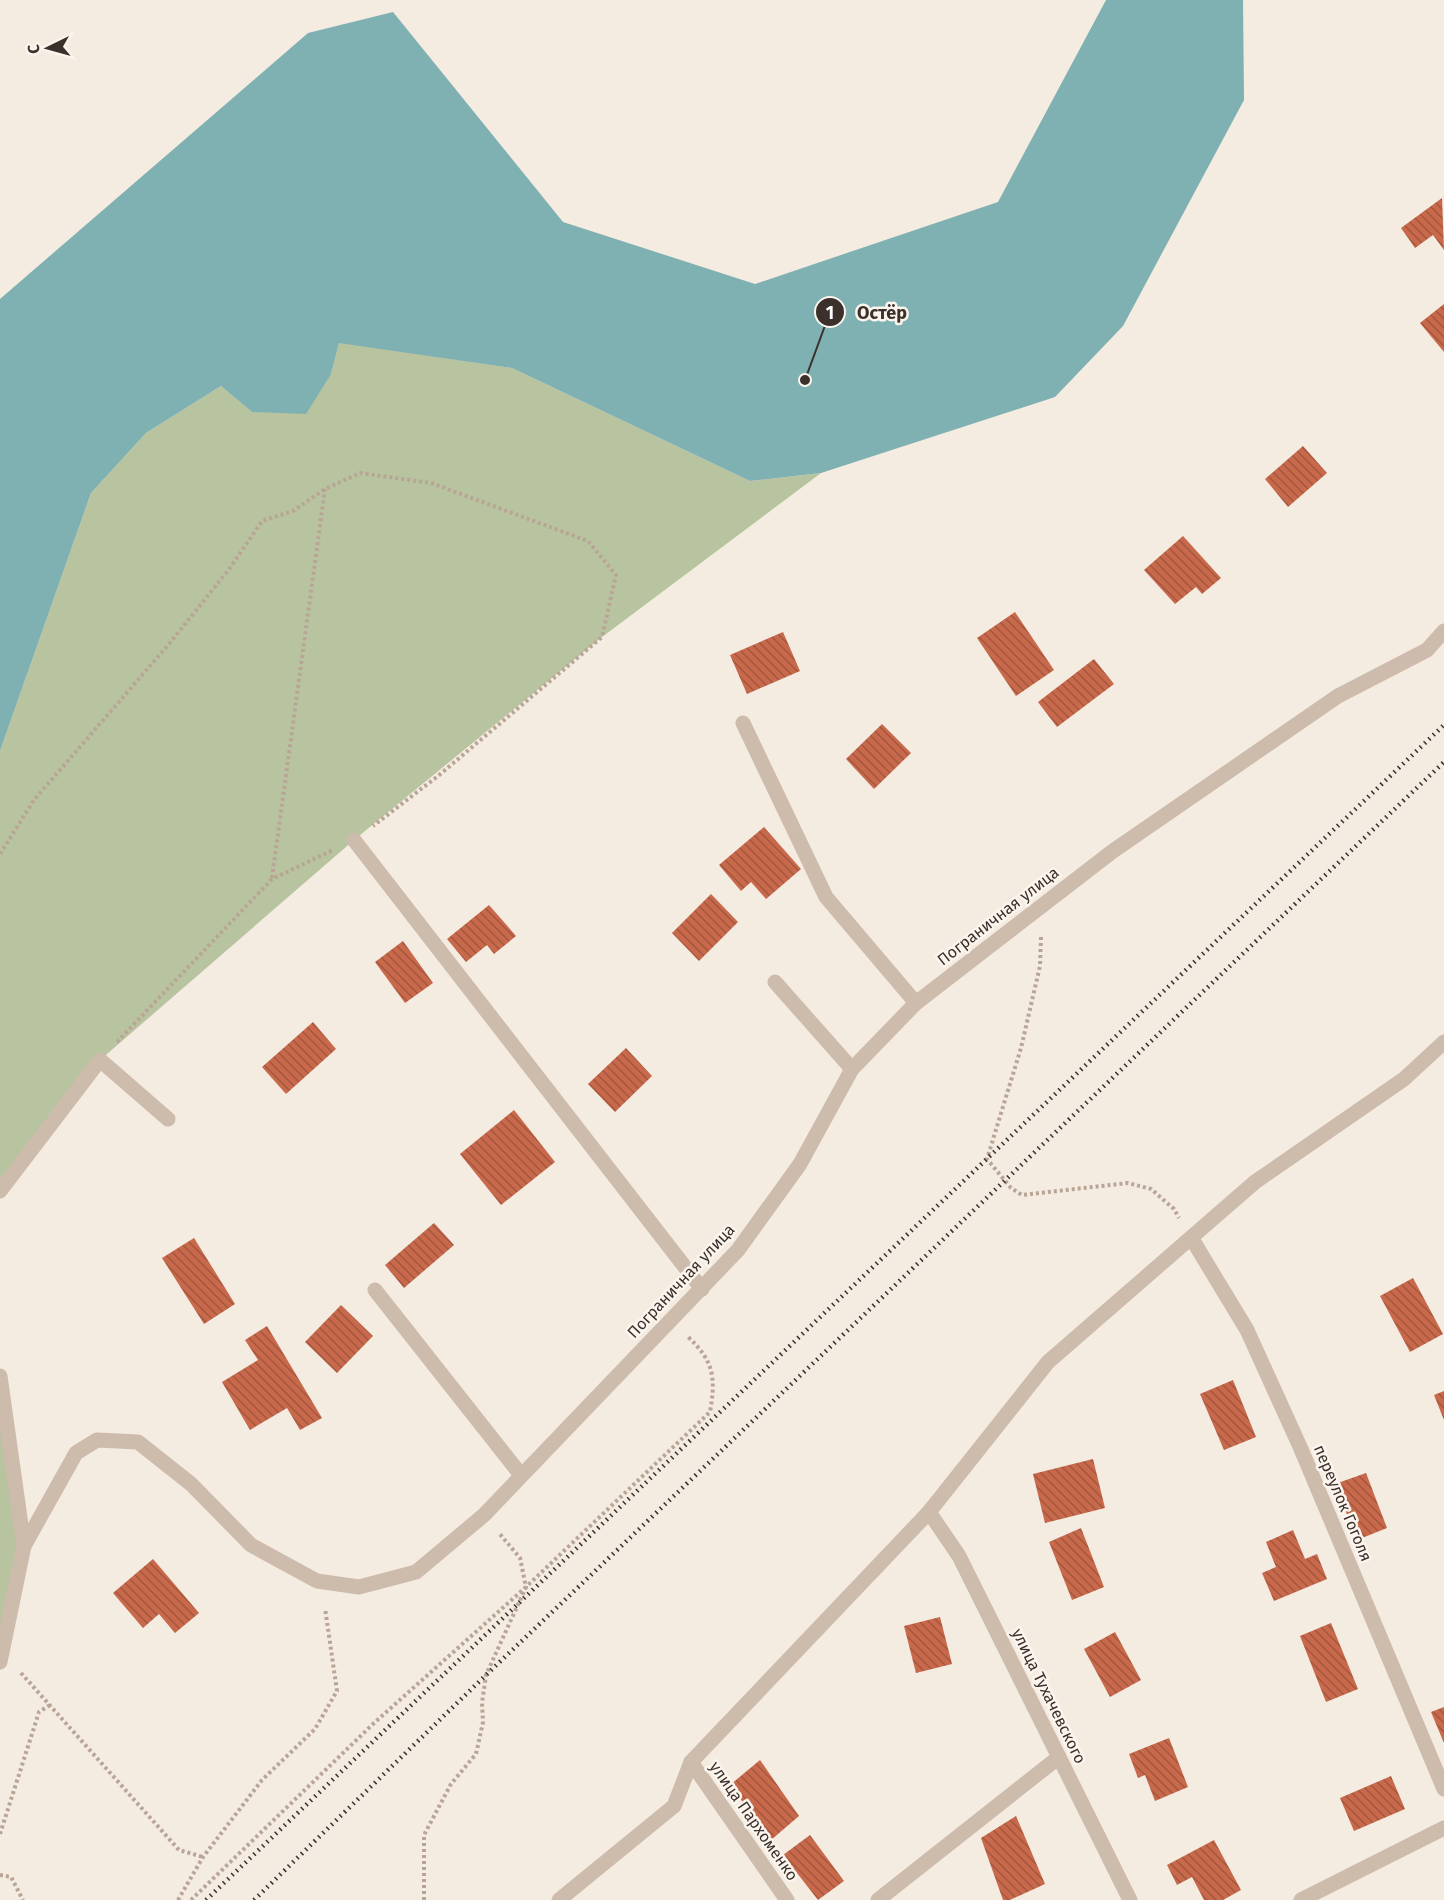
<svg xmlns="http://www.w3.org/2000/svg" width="1444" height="1900" viewBox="0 0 1444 1900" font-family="'Fira Sans',sans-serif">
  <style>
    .green { fill: #b8c4a0 }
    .water { fill: #7fb0b2 }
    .building { fill: url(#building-back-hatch) }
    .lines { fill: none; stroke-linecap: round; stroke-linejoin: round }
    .path { stroke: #b9a596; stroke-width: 4; stroke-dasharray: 3 3; stroke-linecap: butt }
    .service { stroke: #cdbbac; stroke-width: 15 }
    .minor { stroke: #cdbbac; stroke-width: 15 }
    .rail { stroke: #3b302b; stroke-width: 4.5; stroke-dasharray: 1.5 4.5; stroke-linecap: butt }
    .labels { text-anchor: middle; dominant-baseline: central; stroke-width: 5; stroke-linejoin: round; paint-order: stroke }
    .street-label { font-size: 16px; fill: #3b302b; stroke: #fbf5ee }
    .leader { fill: none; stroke: #3b302b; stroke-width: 2 }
    .callout-dot { fill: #3b302b; stroke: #fbf5ee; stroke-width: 2 }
    .mark-label { font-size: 18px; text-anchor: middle; font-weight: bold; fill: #fff }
    .callout-label { font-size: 18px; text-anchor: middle; font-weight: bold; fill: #3b302b; stroke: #fbf5ee; stroke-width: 5; stroke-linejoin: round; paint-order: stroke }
  </style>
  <defs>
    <pattern id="building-back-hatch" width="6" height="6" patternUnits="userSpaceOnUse" patternTransform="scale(1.5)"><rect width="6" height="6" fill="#c8694b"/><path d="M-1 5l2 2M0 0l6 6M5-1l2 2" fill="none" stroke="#a4573f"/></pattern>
  </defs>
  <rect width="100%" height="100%" fill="#f4ebe1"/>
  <g class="green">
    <path d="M339,342L512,368L750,481L821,473L602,637L354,840L100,1060L0,1191V751L91,493L146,433L221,386L252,412L331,374Z"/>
    <path d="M0,1376L24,1546L0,1662Z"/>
  </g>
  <path class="water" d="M1106,0H1243L1244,100L1123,326L1055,397L821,473L750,481L512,368L339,343L331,374L306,414L252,412L221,386L146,433L91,493L0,751V299L308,33L393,12L563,222L755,284L998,202Z"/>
  <g class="building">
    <path d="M1442,198L1444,250L1433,235L1415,248L1401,228Z"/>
    <path d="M1444,304V352L1420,323Z"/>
    <path d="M1303,446L1327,473L1288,507L1265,479Z"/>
    <path d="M1183,536L1221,578L1202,594L1196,587L1175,604L1144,570Z"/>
    <path d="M1015,612L1054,670L1016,696L977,638Z"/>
    <path d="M783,632L800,671L747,694L730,655Z"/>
    <path d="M1094,659L1114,684L1057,727L1038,702Z"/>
    <path d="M882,724L911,753L874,789L846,759Z"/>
    <path d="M764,827L801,869L766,899L751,882L741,891L719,865Z"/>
    <path d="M711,894L738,922L699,961L672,933Z"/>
    <path d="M489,905L516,936L494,954L487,945L466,962L447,939Z"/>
    <path d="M403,941L433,983L405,1003L375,962Z"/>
    <path d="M313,1022L336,1049L286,1094L262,1067Z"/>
    <path d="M626,1048L652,1076L615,1112L588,1084Z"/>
    <path d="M514,1110L555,1162L501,1205L460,1154Z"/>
    <path d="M434,1223L454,1245L404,1288L385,1265Z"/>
    <path d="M194,1238L235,1304L204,1324L162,1258Z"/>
    <path d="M1413,1278L1443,1334L1410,1352L1380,1296Z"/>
    <path d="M341,1305L373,1336L337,1373L305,1342Z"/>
    <path d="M267,1326L322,1418L300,1430L287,1408L250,1430L222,1382L258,1360L245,1340Z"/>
    <path d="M1233,1380L1256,1437L1224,1450L1200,1394Z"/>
    <path d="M1444,1391V1420L1434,1395Z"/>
    <path d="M1093,1459L1105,1508L1045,1523L1033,1474Z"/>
    <path d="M1366,1473L1387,1528L1357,1540L1335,1484Z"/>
    <path d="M1081,1528L1104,1587L1072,1600L1049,1542Z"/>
    <path d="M1293,1530L1305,1559L1317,1554L1327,1579L1274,1601L1262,1573L1276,1567L1266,1542Z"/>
    <path d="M153,1559L199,1613L175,1633L159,1614L143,1628L113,1593Z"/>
    <path d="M940,1617L952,1664L916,1673L904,1626Z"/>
    <path d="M1331,1623L1358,1689L1326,1702L1300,1636Z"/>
    <path d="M1115,1632L1141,1680L1110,1697L1084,1649Z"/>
    <path d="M1444,1707V1743L1431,1712Z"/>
    <path d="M1169,1738L1188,1787L1155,1801L1145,1775L1138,1778L1129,1754Z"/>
    <path d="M760,1760L799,1816L771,1840L730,1785Z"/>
    <path d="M1391,1776L1405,1809L1354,1831L1340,1798Z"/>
    <path d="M1016,1816L1045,1884L1010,1900H1003L981,1838Z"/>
    <path d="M810,1835L844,1881L818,1900L783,1855Z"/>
    <path d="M1214,1840L1241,1890L1223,1900H1204L1192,1877L1177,1885L1167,1865Z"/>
  </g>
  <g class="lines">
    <g class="path">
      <path d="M0,854L34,800L169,644L230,568L262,521L293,511L325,489L360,473L431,483L588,541L616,575L602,637L438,776L373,826"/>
      <path d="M272,878L325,489"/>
      <path d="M1041,937L1040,966L1021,1048L987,1159L1011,1188L1022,1195L1128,1183L1151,1189L1174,1209L1179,1218"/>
      <path d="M117,1042L272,879L333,850"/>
      <path d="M21,1673L179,1850L203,1857"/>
      <path d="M0,1834L39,1712L50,1705"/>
      <path d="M0,1875L11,1877L23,1900"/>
      <path d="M178,1900L203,1857L262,1780L315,1729L337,1691L325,1608"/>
      <path d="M191,1900L373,1724L526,1587L710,1412C716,1378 714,1361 688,1337"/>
      <path d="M424,1900V1835L451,1784L476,1754L483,1722L482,1703L486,1675L526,1587L520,1558L499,1533"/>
    </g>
    <g class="service">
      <path d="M743,723L826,897L916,1003"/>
      <path d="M354,840L702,1289"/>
      <path d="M775,982L852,1069"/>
      <path d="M0,1191L100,1060L168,1119"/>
      <path d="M375,1290L521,1475"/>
      <path d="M0,1376L24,1546"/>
      <path d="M559,1900L674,1806L691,1762L929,1512L1048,1362L1255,1182L1404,1079L1444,1042"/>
      <path d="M878,1900L1059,1757"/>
    </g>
    <g class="minor">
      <path d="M1192,1239L1247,1330L1301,1449L1444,1789"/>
      <path d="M929,1512L959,1556L1130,1900"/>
      <path d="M0,1662L24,1546L76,1453L97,1440L138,1442L191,1484L251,1545L317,1581L359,1587L416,1572L484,1515L738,1250L800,1164L852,1069L916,1003L1113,851L1338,696L1427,650L1444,631"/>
      <path d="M691,1762L787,1900"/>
      <path d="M1301,1900L1444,1828"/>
    </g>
    <g class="rail">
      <path d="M206,1900L1444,725"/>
      <path d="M254,1900L486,1675L1444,762"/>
    </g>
  </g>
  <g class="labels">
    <g class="street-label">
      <text transform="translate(998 916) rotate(-38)">Пограничная улица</text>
      <text transform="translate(681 1281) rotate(-47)">Пограничная улица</text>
      <text transform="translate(1343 1503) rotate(67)">переулок Гоголя</text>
      <text transform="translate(1049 1696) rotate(64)">улица Тухачевского</text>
      <text transform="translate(754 1821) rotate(55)">улица Пархоменко</text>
    </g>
  </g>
  <path class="leader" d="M805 380L830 312"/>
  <g class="callout-dot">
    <circle cx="805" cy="380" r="6"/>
    <circle cx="830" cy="312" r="15"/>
  </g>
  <g class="mark-label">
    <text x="830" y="319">1</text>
  </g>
  <g class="callout-label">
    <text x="882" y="319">Остёр</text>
  </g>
  <g transform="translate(48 48) rotate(265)" stroke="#fbf5ee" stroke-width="4.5" paint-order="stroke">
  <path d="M0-4.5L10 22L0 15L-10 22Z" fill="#3b302b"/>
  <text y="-9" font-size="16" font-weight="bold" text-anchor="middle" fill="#3b302b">С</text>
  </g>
</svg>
